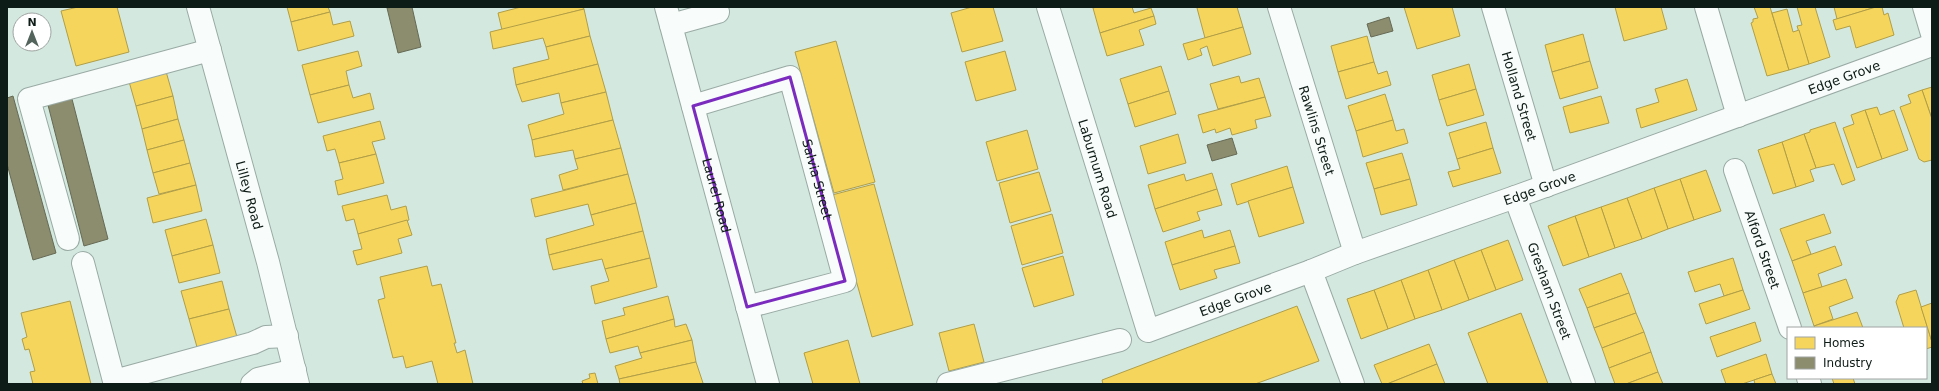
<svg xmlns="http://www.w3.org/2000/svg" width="1939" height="391" viewBox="0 0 1939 391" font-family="'DejaVu Sans',sans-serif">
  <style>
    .homes { fill: #f6d55c; stroke: #b09e47 }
    .industry { fill: #8c8c6e; stroke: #666a54 }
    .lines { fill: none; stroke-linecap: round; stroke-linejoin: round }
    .minor-casing { stroke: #99aaa4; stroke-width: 24 }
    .minor { stroke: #f8fcfa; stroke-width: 22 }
    .marked { fill: none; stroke: #7b2cbf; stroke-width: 3; stroke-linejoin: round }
    .labels { text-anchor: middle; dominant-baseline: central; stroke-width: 4; stroke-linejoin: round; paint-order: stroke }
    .street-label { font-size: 13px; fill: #0e1c17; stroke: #fff }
  </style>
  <rect width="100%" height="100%" fill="#d3e9e0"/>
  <g class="homes">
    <path d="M78,7H117L129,52L76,66L61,11Z"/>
    <path d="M287,7H328L330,12L291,22Z"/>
    <path d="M521,7H583L584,9L502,30L498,13Z"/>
    <path d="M972,7H993L1003,41L962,52L951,13Z"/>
    <path d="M1097,7H1132L1134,13L1151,8L1154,16L1100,33L1093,8Z"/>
    <path d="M1200,7H1237L1243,27L1205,38L1197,8Z"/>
    <path d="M1404,7H1452L1460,36L1417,49Z"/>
    <path d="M1615,7H1661L1667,29L1624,41Z"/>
    <path d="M1754,7H1770L1789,70L1767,76L1751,23L1753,22V19L1758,18Z"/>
    <path d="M1797,7H1815L1830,57L1809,64L1797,26L1802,25Z"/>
    <path d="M1834,7H1876L1837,19Z"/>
    <path d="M1876,7H1882L1884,15L1888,13L1894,35L1856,48L1850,26L1836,30L1833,20Z"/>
    <path d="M584,9L590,36L546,47L543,38L493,49L490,32Z"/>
    <path d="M1787,9L1793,32L1799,30L1809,64L1789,70L1772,13Z"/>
    <path d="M330,12L333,25L350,21L354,36L298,51L291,22Z"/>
    <path d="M1154,16L1156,24L1139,30L1144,45L1107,56L1100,33Z"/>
    <path d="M1243,27L1251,54L1213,66L1207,46L1200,49L1202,55L1188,60L1183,44Z"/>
    <path d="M1583,34L1590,61L1552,72L1545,45Z"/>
    <path d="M590,36L598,64L516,85L513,68L549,59L546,47Z"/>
    <path d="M1367,36L1374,62L1338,72L1331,46Z"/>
    <path d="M836,41L875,182L834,193L795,52Z"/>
    <path d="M358,51L362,66L346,71L349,85L310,95L302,65Z"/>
    <path d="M1005,51L1016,90L976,101L965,62Z"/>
    <path d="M1590,61L1598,88L1560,99L1552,72Z"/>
    <path d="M1374,62L1378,74L1387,71L1391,85L1346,99L1338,72Z"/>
    <path d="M598,64L606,92L561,103L559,93L522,102L516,85Z"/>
    <path d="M1469,64L1476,89L1439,100L1432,75Z"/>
    <path d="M1161,66L1169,91L1128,104L1120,79Z"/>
    <path d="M165,68L173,96L136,106L128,78Z"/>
    <path d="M1239,76L1241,83L1259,78L1265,97L1218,109L1210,84Z"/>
    <path d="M1687,79L1697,110L1641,128L1636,109L1659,102L1655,89Z"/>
    <path d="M349,85L353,98L370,93L374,109L318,123L310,95Z"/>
    <path d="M1932,87V119L1922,90Z"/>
    <path d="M1476,89L1484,115L1447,126L1439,100Z"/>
    <path d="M1922,90L1932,119V160L1924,162L1919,159L1900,107L1911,103L1908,95Z"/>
    <path d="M1169,91L1176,114L1135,127L1128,104Z"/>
    <path d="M606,92L613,120L532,140L528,125L564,114L561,103Z"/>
    <path d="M1385,94L1393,120L1356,131L1348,106Z"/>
    <path d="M173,96L178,119L142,129L136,106Z"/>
    <path d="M1601,96L1609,123L1570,133L1563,107Z"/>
    <path d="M1265,97L1271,116L1255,120L1257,128L1232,135L1230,128L1216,133L1215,129L1203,133L1198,115Z"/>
    <path d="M1877,107L1880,115L1894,110L1908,150L1882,159L1865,110Z"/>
    <path d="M1865,110L1882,159L1857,168L1843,128L1854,124L1851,115Z"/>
    <path d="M178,119L184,140L147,150L142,129Z"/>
    <path d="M613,120L621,148L575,159L573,150L535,157L532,140Z"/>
    <path d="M1393,120L1396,131L1404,129L1408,143L1363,157L1356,131Z"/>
    <path d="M380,121L385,139L372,142L376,154L339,163L335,149L327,151L323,136Z"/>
    <path d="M1486,122L1493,148L1457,159L1449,133Z"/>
    <path d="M1835,122L1855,180L1842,185L1834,164L1816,168L1804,134L1810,132V130Z"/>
    <path d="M1027,130L1038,169L997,181L986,142Z"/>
    <path d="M1178,134L1186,163L1148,174L1140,146Z"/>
    <path d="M1804,134L1816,168L1810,170L1814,181L1796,187L1782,142Z"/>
    <path d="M184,140L190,163L153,173L147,150Z"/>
    <path d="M1782,142L1796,187L1773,194L1758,150Z"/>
    <path d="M621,148L628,174L563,190L559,175L578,169L575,159Z"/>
    <path d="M1493,148L1501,173L1453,187L1448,172L1460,169L1457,159Z"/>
    <path d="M1402,153L1410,179L1374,189L1366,163Z"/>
    <path d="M376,154L384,183L338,195L335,181L343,179L339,163Z"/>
    <path d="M190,163L196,185L159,194L153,173Z"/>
    <path d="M1287,166L1293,187L1237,205L1231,184Z"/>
    <path d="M1706,170L1721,211L1694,220L1680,179Z"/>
    <path d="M1039,172L1051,211L1010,223L999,183Z"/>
    <path d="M1212,173L1217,189L1155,209L1148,185L1184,174L1186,181Z"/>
    <path d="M628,174L636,203L591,215L588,204L535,217L531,199Z"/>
    <path d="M1410,179L1417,205L1381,215L1374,189Z"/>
    <path d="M1680,179L1694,220L1668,229L1654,188Z"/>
    <path d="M874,184L913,325L872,337L832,195Z"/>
    <path d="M196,185L202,211L153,223L147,198Z"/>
    <path d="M1293,187L1304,223L1259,237L1248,201Z"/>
    <path d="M1654,188L1668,229L1642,239L1627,198Z"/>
    <path d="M1217,189L1222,205L1197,212L1200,220L1163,232L1155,209Z"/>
    <path d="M387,195L391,210L406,206L409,220L358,234L354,219L346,221L342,206Z"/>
    <path d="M1627,198L1642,239L1615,248L1601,207Z"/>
    <path d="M636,203L643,231L549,255L546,239L594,225L591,215Z"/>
    <path d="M1601,207L1615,248L1589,257L1575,216Z"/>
    <path d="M1052,214L1063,253L1022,265L1011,226Z"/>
    <path d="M1824,214L1831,233L1806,241L1811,254L1792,261L1780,229Z"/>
    <path d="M1575,216L1589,257L1563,266L1548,226Z"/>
    <path d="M206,219L213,245L172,256L165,230Z"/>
    <path d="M407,220L412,235L398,239L402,253L357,265L353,251L362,249L358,234Z"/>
    <path d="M1202,230L1204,238L1230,230L1235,246L1172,265L1165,242Z"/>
    <path d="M643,231L650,258L605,269L602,259L553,270L549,255Z"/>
    <path d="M1508,240L1523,280L1496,290L1481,250Z"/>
    <path d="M213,245L220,273L179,283L172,256Z"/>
    <path d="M1235,246L1240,263L1214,270L1217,278L1180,290L1172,265Z"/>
    <path d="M1835,246L1842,265L1818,274L1822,287L1803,293L1792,261Z"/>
    <path d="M1481,250L1496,290L1469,300L1454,260Z"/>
    <path d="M1063,256L1074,295L1034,307L1022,268Z"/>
    <path d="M650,258L657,287L595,304L591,286L609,281L605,269Z"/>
    <path d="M1733,258L1743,290L1724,296L1720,284L1695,292L1688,272Z"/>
    <path d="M1454,260L1469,300L1442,310L1428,270Z"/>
    <path d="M427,266L432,286L441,284L456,343H454L457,353L465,350L473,384H438L432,361L406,368L403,356L393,358L378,300L385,298L380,277Z"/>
    <path d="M1428,270L1442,310L1415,319L1401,280Z"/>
    <path d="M1621,273L1629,293L1587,308L1579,289Z"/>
    <path d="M1846,279L1853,298L1829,307L1833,319L1814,326L1803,293Z"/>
    <path d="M1401,280L1415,319L1388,329L1374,290Z"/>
    <path d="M222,281L229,309L189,319L181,291Z"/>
    <path d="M1374,290L1388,329L1361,339L1347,299Z"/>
    <path d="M1743,290L1750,309L1706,324L1699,304Z"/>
    <path d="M1916,290L1932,342V347L1926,349V328H1904L1896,302L1899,295Z"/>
    <path d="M1629,293L1636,313L1594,328L1587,308Z"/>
    <path d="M668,296L674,319L606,339L602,321L625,315L623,308Z"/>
    <path d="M70,301L91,384H33L30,372L35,371L29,349L25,350L22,339L27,337L21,313Z"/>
    <path d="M1932,303V342L1921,307Z"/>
    <path d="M1297,306L1319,361L1255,384H1103L1102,380Z"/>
    <path d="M229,309L237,337L197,347L189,319Z"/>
    <path d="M1857,312L1863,328H1815L1814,326Z"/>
    <path d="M1521,313L1548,384H1488L1468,333Z"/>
    <path d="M1636,313L1644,332L1602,348L1594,328Z"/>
    <path d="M674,319L675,327L686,324L692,340L640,353L638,346L610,353L606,339Z"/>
    <path d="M1755,322L1761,341L1717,357L1710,337Z"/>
    <path d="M974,324L984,362L949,371L939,333Z"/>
    <path d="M1644,332L1651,352L1609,368L1602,348Z"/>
    <path d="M692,340L696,362L619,379L615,366L642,358L640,353Z"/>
    <path d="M848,340L860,384H813L804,353Z"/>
    <path d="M1429,344L1437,364L1387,384H1382L1374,365Z"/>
    <path d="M1651,352L1658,372L1626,384H1615L1609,368Z"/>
    <path d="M1766,354L1772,374L1742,384H1726L1721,370Z"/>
    <path d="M696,362L703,383L700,384H620L619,379Z"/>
    <path d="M1437,364L1445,384H1387Z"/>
    <path d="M1658,372L1663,384H1626Z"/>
    <path d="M595,373L598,384H583L582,381L590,378L589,374Z"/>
    <path d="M1772,374L1776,384H1755L1754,380Z"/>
    <path d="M1832,378H1853L1855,384H1834Z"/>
  </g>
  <g class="industry">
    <path d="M393,7H412L421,47L398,53L387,8Z"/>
    <path d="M1389,17L1393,31L1371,37L1367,24Z"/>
    <path d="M13,96L56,253L33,260L7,164V98Z"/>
    <path d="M72,99L108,239L84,246L48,105Z"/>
    <path d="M1232,138L1237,154L1212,161L1207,145Z"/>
  </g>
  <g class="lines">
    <defs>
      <g id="minor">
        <path id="s1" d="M198,7L268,262L298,384"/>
        <path id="s2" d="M666,7L768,384"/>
        <path id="s3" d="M1048,7L1148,331L1311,271L1355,253L1515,197L1932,45"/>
        <path id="s4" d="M1279,7L1355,253"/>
        <path id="s5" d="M1493,7L1546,186"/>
        <path d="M1706,7L1738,116"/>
        <path d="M1924,7L1932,34"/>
        <path d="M671,25L718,12L716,7"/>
        <path id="s6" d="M693,106L790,77L845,281L747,307"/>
        <path id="s7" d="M1735,170L1790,328"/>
        <path id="s8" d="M1515,197L1584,384"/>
        <path d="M68,239L29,99L210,50"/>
        <path d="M83,263L114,381L253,343L266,337L287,336"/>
        <path d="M1311,271L1353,384"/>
        <path d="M1808,378L1810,384"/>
        <path d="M252,384L258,379L295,370"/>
        <path d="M948,384L1120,340"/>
      </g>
    </defs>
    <use href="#minor" class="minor-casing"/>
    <use href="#minor" class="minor"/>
  </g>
  <path class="marked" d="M790,77L845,281L747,307L693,106Z"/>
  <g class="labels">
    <g class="street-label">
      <text stroke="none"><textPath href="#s3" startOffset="1080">Edge Grove</textPath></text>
      <text stroke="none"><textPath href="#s5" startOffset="93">Holland Street</textPath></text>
      <text stroke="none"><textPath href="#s4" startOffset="129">Rawlins Street</textPath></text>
      <text stroke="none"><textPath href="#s3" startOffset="169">Laburnum Road</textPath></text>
      <text stroke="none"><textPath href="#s6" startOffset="207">Salvia Street</textPath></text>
      <text stroke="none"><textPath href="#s3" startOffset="756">Edge Grove</textPath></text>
      <text stroke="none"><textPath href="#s1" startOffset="195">Lilley Road</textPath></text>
      <text stroke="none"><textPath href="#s2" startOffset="195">Laurel Road</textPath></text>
      <text stroke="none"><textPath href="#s7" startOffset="84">Alford Street</textPath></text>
      <text stroke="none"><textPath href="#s8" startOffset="100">Gresham Street</textPath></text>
      <text stroke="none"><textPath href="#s3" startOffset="432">Edge Grove</textPath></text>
    </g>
  </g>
  <rect width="1939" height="391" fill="none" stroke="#0e1c17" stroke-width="16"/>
  <rect x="1787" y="327" width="140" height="52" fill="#ffffff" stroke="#9fa4a2"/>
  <rect x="1795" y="337" width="20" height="12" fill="#f6d55c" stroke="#9fa4a2"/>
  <text x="1823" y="347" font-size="12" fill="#0e1c17">Homes</text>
  <rect x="1795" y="357" width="20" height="12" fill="#8c8c6e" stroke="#9fa4a2"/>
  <text x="1823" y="367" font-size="12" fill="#0e1c17">Industry</text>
  <g transform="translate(32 32)"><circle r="19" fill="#ffffff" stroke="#9fa4a2"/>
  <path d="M0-3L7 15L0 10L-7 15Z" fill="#53645d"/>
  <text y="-6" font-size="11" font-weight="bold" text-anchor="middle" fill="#0e1c17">N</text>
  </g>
</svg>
